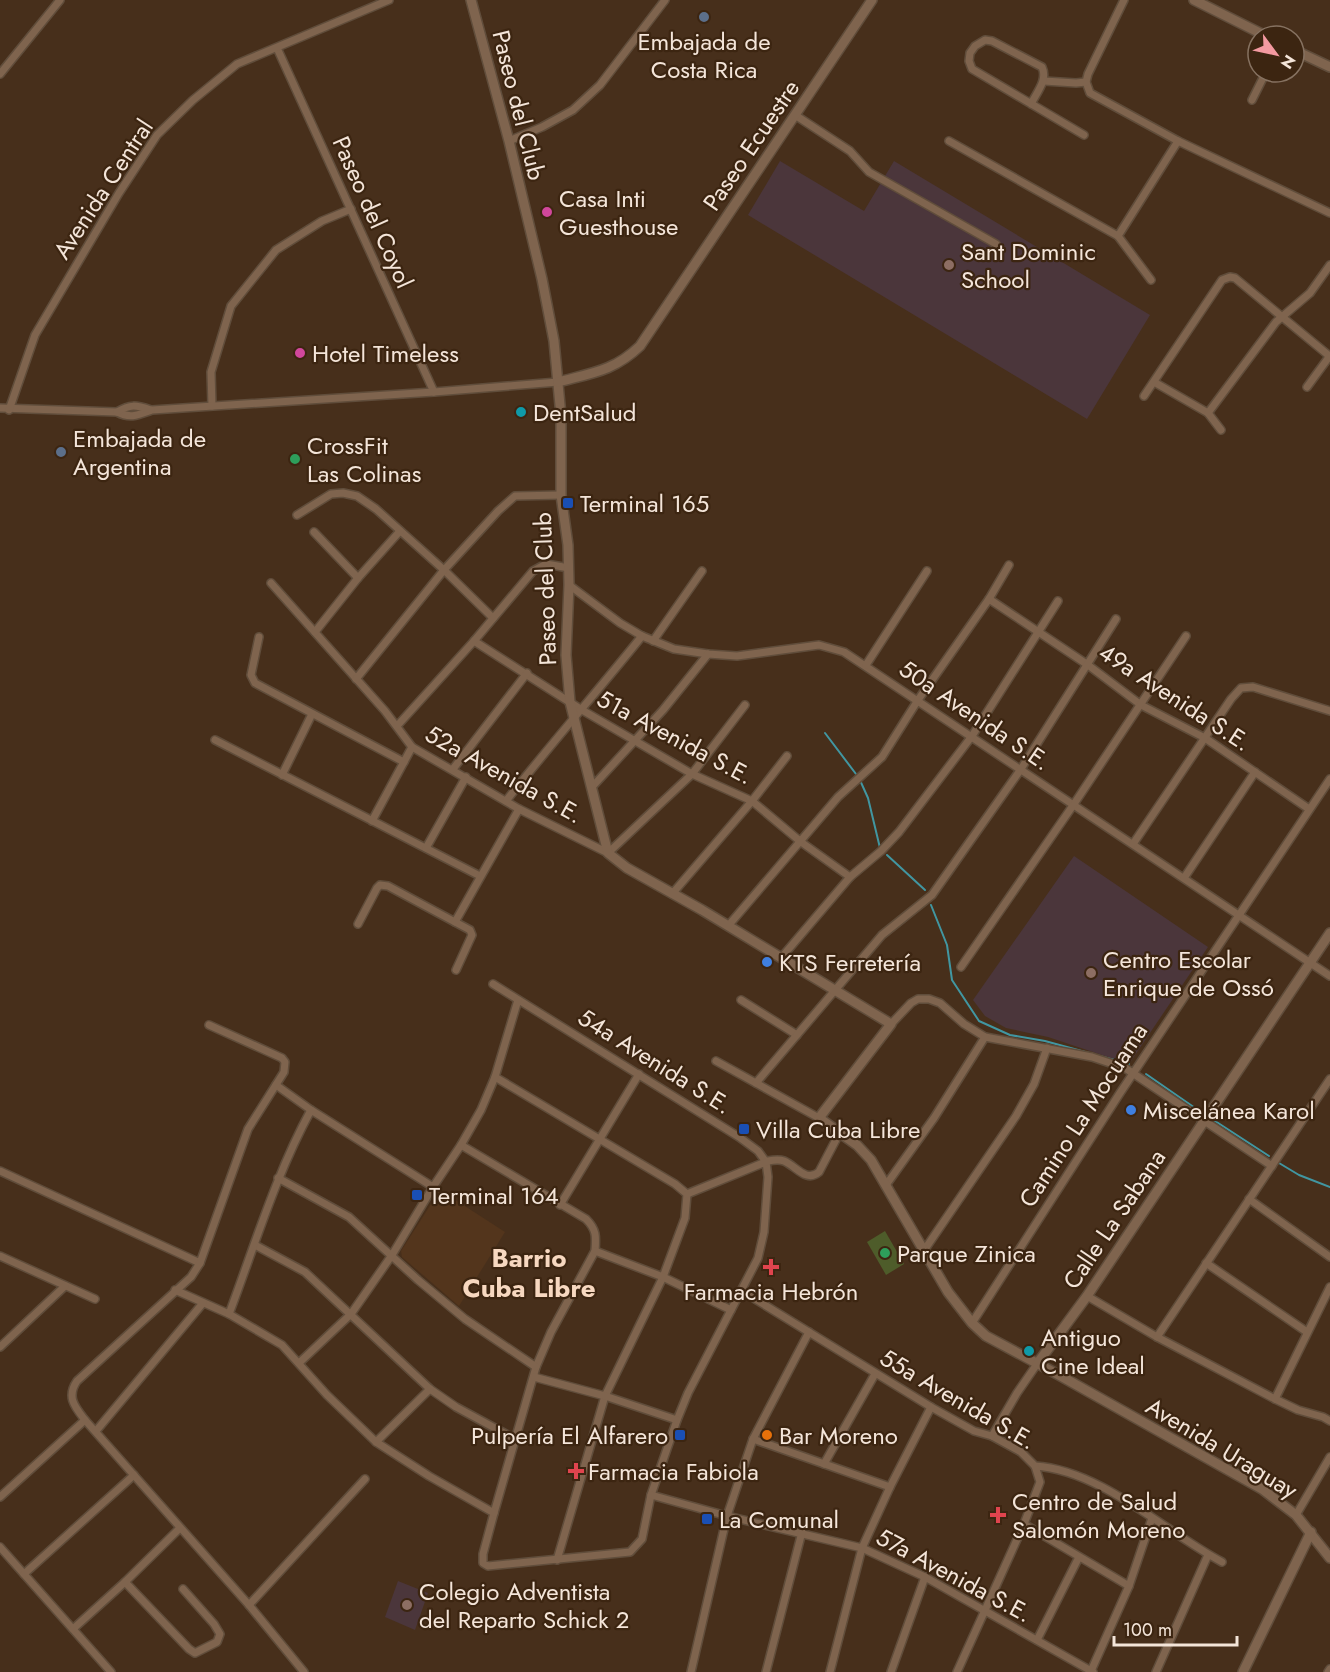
<svg xmlns="http://www.w3.org/2000/svg" width="1330" height="1672" viewBox="0 0 1330 1672" font-family="Jost,sans-serif">
  <style>
    .built { fill: #53351c }
    .education { fill: #4b363b }
    .green { fill: #4e5c2a }
    .lines { fill: none; stroke-linecap: round; stroke-linejoin: round }
    .stream { stroke: #4196a1; stroke-width: 2 }
    .minor-casing { stroke: #604d3b; stroke-width: 10 }
    .tertiary-casing { stroke: #604d3b; stroke-width: 12 }
    .minor { stroke: #7f644e; stroke-width: 7 }
    .tertiary { stroke: #7f644e; stroke-width: 9 }
    .service-dot { fill: #5c6f8a; stroke: #3c2511; stroke-width: 2 }
    .hotel-dot { fill: #d1479c; stroke: #3c2511; stroke-width: 2 }
    .education-dot { fill: #8d6e63; stroke: #3c2511; stroke-width: 2 }
    .culture-dot { fill: #0f9aa8; stroke: #3c2511; stroke-width: 2 }
    .leisure-dot { fill: #2e9e5b; stroke: #3c2511; stroke-width: 2 }
    .transit-dot { fill: #1a4fb4; stroke: #3c2511; stroke-width: 2 }
    .shop-dot { fill: #3f7fe0; stroke: #3c2511; stroke-width: 2 }
    .health-dot { fill: #e0444e; stroke: #3c2511; stroke-width: 2 }
    .food-dot { fill: #e8710a; stroke: #3c2511; stroke-width: 2 }
    .labels { text-anchor: middle; dominant-baseline: central; stroke-width: 4.5; stroke-linejoin: round; paint-order: stroke }
    .poi-label { font-size: 24px; fill: #f4e5d9; stroke: #3c2511; text-anchor: start }
    .street-label { font-size: 24px; fill: #f4e5d9; stroke: #3c2511 }
    .neighbourhood-label { font-size: 26px; font-weight: bold; fill: #f7d8c0; stroke: #3c2511 }
  </style>
  <rect width="100%" height="100%" fill="#472f1b"/>
  <path class="built" d="M440,1190L505,1232L459,1306L402,1257L401,1251Z"/>
  <g class="education">
    <path d="M780,161L864,211L894,161L1150,315L1087,419L748,215Z"/>
    <path d="M1074,856L1208,947L1129,1064L1048,1037L1006,1028L985,1016L973,1000Z"/>
    <path d="M398,1581L428,1593L415,1630L385,1617Z"/>
  </g>
  <path class="green" d="M885,1231L904,1264L886,1275L867,1242Z"/>
  <g class="lines">
    <g class="stream">
      <path d="M825,733L859,778L868,798L880,848"/>
      <path d="M887,855L925,890"/>
      <path d="M931,905L947,945L952,980L979,1021L1010,1035L1045,1041L1129,1064"/>
      <path d="M1146,1074L1198,1110"/>
      <path d="M1212,1119L1269,1156"/>
      <path d="M1279,1163L1299,1175L1330,1187"/>
    </g>
    <defs>
      <g id="minor">
        <path d="M1124,0L1088,74L1086,82L1090,93L1178,141L1330,213"/>
        <path d="M277,48L434,392"/>
        <path d="M0,74L60,0"/>
        <path d="M1044,81L1076,83L1086,82"/>
        <path d="M1252,100L1266,72"/>
        <path d="M1031,104C1037,92 1048,80 1042,67L992,41L985,40L975,46L970,53L969,61L972,69L1084,135"/>
        <path d="M795,115L850,151L869,172L996,244"/>
        <path d="M509,141L542,127L573,110L600,85L665,0"/>
        <path d="M949,141L1118,236L1151,280"/>
        <path d="M1118,236L1178,141"/>
        <path d="M1154,382L1208,413L1221,430"/>
        <path d="M1144,396L1222,280L1230,277L1235,278L1327,354L1329,357L1307,387"/>
        <path d="M212,406L211,372L231,306L276,250L322,221L351,209"/>
        <path d="M0,408L117,412C130,419 138,415 152,410L434,392L558,382"/>
        <path d="M9,410L35,335L119,193L157,135L193,100L237,64L389,0"/>
        <path d="M117,412C130,404 136,405 151,410"/>
        <path d="M1208,413L1276,322L1310,293L1330,265"/>
        <path d="M297,515L331,494L343,493L357,496L376,509L444,570L493,618"/>
        <path d="M314,532L358,578"/>
        <path d="M271,583L385,711L412,747L519,809L608,853L692,774L745,705"/>
        <path d="M569,585L620,623L642,636L674,649L708,654L737,656L819,645L844,652L1330,976"/>
        <path d="M989,599L1088,665L1141,705L1205,738L1309,809"/>
        <path d="M315,632L358,578L400,531"/>
        <path d="M259,637L251,675L255,683L404,762"/>
        <path d="M474,641L582,710L692,774L752,801L801,842L850,877"/>
        <path d="M653,641L702,571"/>
        <path d="M866,665L927,571"/>
        <path d="M356,679L444,570L498,511L515,496L561,495"/>
        <path d="M397,726L474,641L533,571L546,564L569,568"/>
        <path d="M215,740L480,876"/>
        <path d="M453,769L527,673"/>
        <path d="M282,775L312,714"/>
        <path d="M592,787L663,710L708,654"/>
        <path d="M506,801C550,745 597,692 642,636"/>
        <path d="M372,821L412,747"/>
        <path d="M1133,844L1231,699L1241,688L1253,687L1330,711"/>
        <path d="M426,848L466,777"/>
        <path d="M1184,878L1255,772"/>
        <path d="M672,894L752,801L787,756"/>
        <path d="M358,924L377,888L380,885L388,886L455,922"/>
        <path d="M728,926L838,797L882,757L918,700L989,599L1009,565"/>
        <path d="M781,958L850,877L881,851L899,832L972,736L1058,601"/>
        <path d="M961,967L1074,804L1186,636"/>
        <path d="M456,970L472,935L470,930L455,922L519,809"/>
        <path d="M741,1000L797,1035"/>
        <path d="M891,1024L911,1003L918,999H929L940,1003L964,1024L985,1037L1092,1057L1125,1068L1272,1166"/>
        <path d="M716,1061L819,1118"/>
        <path d="M495,1077L675,1184L687,1194L685,1218L663,1277L605,1396L557,1560"/>
        <path d="M756,1083L882,935L932,895L1021,769L1116,619"/>
        <path d="M276,1085L311,1110"/>
        <path d="M461,1145L586,1219C597,1230 596,1237 595,1251L551,1332L536,1367L494,1513L483,1554V1563L488,1566L630,1552L642,1539L651,1495L677,1420L688,1393L758,1258L764,1232L768,1177L766,1162L758,1151L739,1137L493,984"/>
        <path d="M0,1171L200,1263"/>
        <path d="M278,1178L349,1217L418,1280L465,1319L536,1367"/>
        <path d="M886,1185L934,1118L985,1037"/>
        <path d="M687,1194L768,1161C773,1160 779,1159 784,1161C796,1166 806,1183 819,1172L840,1132"/>
        <path d="M1249,1199L1330,1257"/>
        <path d="M560,1205L639,1074"/>
        <path d="M255,1245L305,1272L430,1389L456,1407L515,1439"/>
        <path d="M595,1251L663,1277L731,1310"/>
        <path d="M923,1252L1016,1116L1034,1084L1047,1048"/>
        <path d="M0,1256L95,1299"/>
        <path d="M1206,1263L1307,1332"/>
        <path d="M175,1290L229,1314L282,1345L327,1395L376,1442L429,1476L494,1513"/>
        <path d="M742,1291L931,1407L974,1431L992,1436L1021,1452L1035,1466C1101,1470 1165,1532 1222,1562"/>
        <path d="M1087,1296L1157,1337L1275,1399L1298,1410L1323,1417L1330,1421"/>
        <path d="M229,1314C255,1245 276,1174 311,1110L433,1187"/>
        <path d="M972,1323L1120,1093L1330,779"/>
        <path d="M1157,1337L1330,1079"/>
        <path d="M0,1347L65,1286"/>
        <path d="M299,1363L351,1314L392,1255L433,1187L461,1145L481,1110L495,1077L518,1000"/>
        <path d="M534,1377L605,1396L677,1420"/>
        <path d="M1275,1399L1330,1287"/>
        <path d="M85,1420L249,1605L304,1672"/>
        <path d="M96,1431L203,1303"/>
        <path d="M992,1436L1017,1393L1037,1364"/>
        <path d="M753,1439L890,1487"/>
        <path d="M376,1442L430,1389"/>
        <path d="M824,1464L875,1374"/>
        <path d="M651,1495L727,1516L862,1548L925,1577L1093,1672"/>
        <path d="M0,1497L85,1420C75,1407 66,1397 77,1381L191,1277L200,1263L248,1129L284,1072L285,1062L282,1058L209,1025"/>
        <path d="M1296,1515L1330,1457"/>
        <path d="M1024,1524L1129,1586"/>
        <path d="M0,1547L111,1672"/>
        <path d="M24,1574L134,1475"/>
        <path d="M125,1582L189,1649L195,1653L217,1642L220,1634L214,1624L183,1589"/>
        <path d="M249,1605L365,1479"/>
        <path d="M73,1629L125,1582L180,1528"/>
        <path d="M1037,1640L1079,1557"/>
        <path d="M1091,1671L1129,1586L1152,1518"/>
        <path d="M691,1672L727,1516L753,1439L809,1332"/>
        <path d="M766,1672L802,1532"/>
        <path d="M830,1672L862,1548L890,1487L931,1407"/>
        <path d="M891,1672L925,1577"/>
        <path d="M957,1672L1024,1524L1040,1482L1035,1466"/>
        <path d="M1156,1672L1208,1555"/>
        <path d="M1328,1672L1330,1669"/>
      </g>
      <g id="tertiary">
        <path d="M471,0L509,141L542,279L554,341L561,416V495L568,545L569,585L566,655L570,702L608,853L627,868L702,910L891,1024L819,1118L857,1145L871,1160L948,1292L972,1323L986,1336L1057,1374L1262,1489L1296,1515L1330,1558"/>
        <path d="M1194,0L1266,36"/>
        <path d="M1294,50L1330,67"/>
        <path d="M558,382C592,373 614,371 640,346L872,0"/>
        <path d="M1037,1364L1087,1296L1330,933"/>
        <path d="M1243,1672L1311,1532"/>
      </g>
    </defs>
    <use href="#minor" class="minor-casing"/>
    <use href="#tertiary" class="tertiary-casing"/>
    <use href="#minor" class="minor"/>
    <use href="#tertiary" class="tertiary"/>
  </g>
  <g class="service-dot">
    <circle cx="704" cy="17" r="6"/>
    <circle cx="61" cy="452" r="6"/>
  </g>
  <g class="hotel-dot">
    <circle cx="547" cy="212" r="6"/>
    <circle cx="300" cy="353" r="6"/>
  </g>
  <g class="education-dot">
    <circle cx="949" cy="265" r="6"/>
    <circle cx="1091" cy="973" r="6"/>
    <circle cx="407" cy="1605" r="6"/>
  </g>
  <g class="culture-dot">
    <circle cx="521" cy="412" r="6"/>
    <circle cx="1029" cy="1351" r="6"/>
  </g>
  <g class="leisure-dot">
    <circle cx="295" cy="459" r="6"/>
    <circle cx="885" cy="1253" r="6"/>
  </g>
  <g class="transit-dot">
    <rect x="562" y="497" width="12" height="12" rx="3"/>
    <rect x="738" y="1123" width="12" height="12" rx="3"/>
    <rect x="411" y="1189" width="12" height="12" rx="3"/>
    <rect x="674" y="1429" width="12" height="12" rx="3"/>
    <rect x="701" y="1513" width="12" height="12" rx="3"/>
  </g>
  <g class="shop-dot">
    <circle cx="767" cy="962" r="6"/>
    <circle cx="1131" cy="1110" r="6"/>
  </g>
  <g class="health-dot">
    <path d="M768 1258h6v6h6v6h-6v6h-6v-6h-6v-6h6z"/>
    <path d="M573 1462h6v6h6v6h-6v6h-6v-6h-6v-6h6z"/>
    <path d="M995 1506h6v6h6v6h-6v6h-6v-6h-6v-6h6z"/>
  </g>
  <circle class="food-dot" cx="767" cy="1435" r="6"/>
  <g class="labels">
    <g class="poi-label">
      <text x="704" y="41" text-anchor="middle">Embajada de<tspan x="704" dy="28">Costa Rica</tspan></text>
      <text x="559" y="198">Casa Inti<tspan x="559" dy="28">Guesthouse</tspan></text>
      <text x="961" y="251">Sant Dominic<tspan x="961" dy="28">School</tspan></text>
      <text x="312" y="353">Hotel Timeless</text>
      <text x="533" y="412">DentSalud</text>
      <text x="73" y="438">Embajada de<tspan x="73" dy="28">Argentina</tspan></text>
      <text x="307" y="445">CrossFit<tspan x="307" dy="28">Las Colinas</tspan></text>
      <text x="580" y="503">Terminal 165</text>
      <text x="1103" y="959">Centro Escolar<tspan x="1103" dy="28">Enrique de Ossó</tspan></text>
      <text x="779" y="962">KTS Ferretería</text>
      <text x="1143" y="1110">Miscelánea Karol</text>
      <text x="756" y="1129">Villa Cuba Libre</text>
      <text x="429" y="1195">Terminal 164</text>
      <text x="897" y="1253">Parque Zinica</text>
      <text x="771" y="1291" text-anchor="middle">Farmacia Hebrón</text>
      <text x="1041" y="1337">Antiguo<tspan x="1041" dy="28">Cine Ideal</tspan></text>
      <text x="668" y="1435" text-anchor="end">Pulpería El Alfarero</text>
      <text x="779" y="1435">Bar Moreno</text>
      <text x="588" y="1471">Farmacia Fabiola</text>
      <text x="1012" y="1501">Centro de Salud<tspan x="1012" dy="28">Salomón Moreno</tspan></text>
      <text x="719" y="1519">La Comunal</text>
      <text x="419" y="1591">Colegio Adventista<tspan x="419" dy="28">del Reparto Schick 2</tspan></text>
    </g>
    <g class="street-label">
      <text transform="translate(519 105) rotate(76)">Paseo del Club</text>
      <text transform="translate(751 145) rotate(-56)">Paseo Ecuestre</text>
      <text transform="translate(103 189) rotate(-57)">Avenida Central</text>
      <text transform="translate(373 212) rotate(66)">Paseo del Coyol</text>
      <text transform="translate(545 589) rotate(-92)">Paseo del Club</text>
      <text transform="translate(1175 697) rotate(33)">49a Avenida S.E.</text>
      <text transform="translate(975 715) rotate(34)">50a Avenida S.E.</text>
      <text transform="translate(675 737) rotate(28)">51a Avenida S.E.</text>
      <text transform="translate(504 774) rotate(29)">52a Avenida S.E.</text>
      <text transform="translate(655 1061) rotate(32)">54a Avenida S.E.</text>
      <text transform="translate(1083 1115) rotate(-57)">Camino La Mocuama</text>
      <text transform="translate(1114 1219) rotate(-56)">Calle La Sabana</text>
      <text transform="translate(958 1399) rotate(30)">55a Avenida S.E.</text>
      <text transform="translate(1222 1448) rotate(31)">Avenida Uraguay</text>
      <text transform="translate(954 1575) rotate(28)">57a Avenida S.E.</text>
    </g>
    <g class="neighbourhood-label">
      <text x="529" y="1258">Barrio<tspan x="529" dy="30">Cuba Libre</tspan></text>
    </g>
  </g>
  <g transform="translate(1276 54) rotate(123)"><circle r="28" fill="#3c2511" stroke="#867261" stroke-width="1.5"/>
  <path d="M0-4.5L10 22L0 15L-10 22Z" fill="#f49aa1"/>
  <text y="-9" font-size="16" font-weight="bold" text-anchor="middle" fill="#f4e5d9">N</text>
  </g>
  <path d="M1114 1636v9h123v-9" fill="none" stroke="#f4e5d9" stroke-width="3"/>
  <text x="1123" y="1636" font-size="18" fill="#f4e5d9" stroke="#3c2511" stroke-width="4.5" paint-order="stroke">100 m</text>
</svg>
